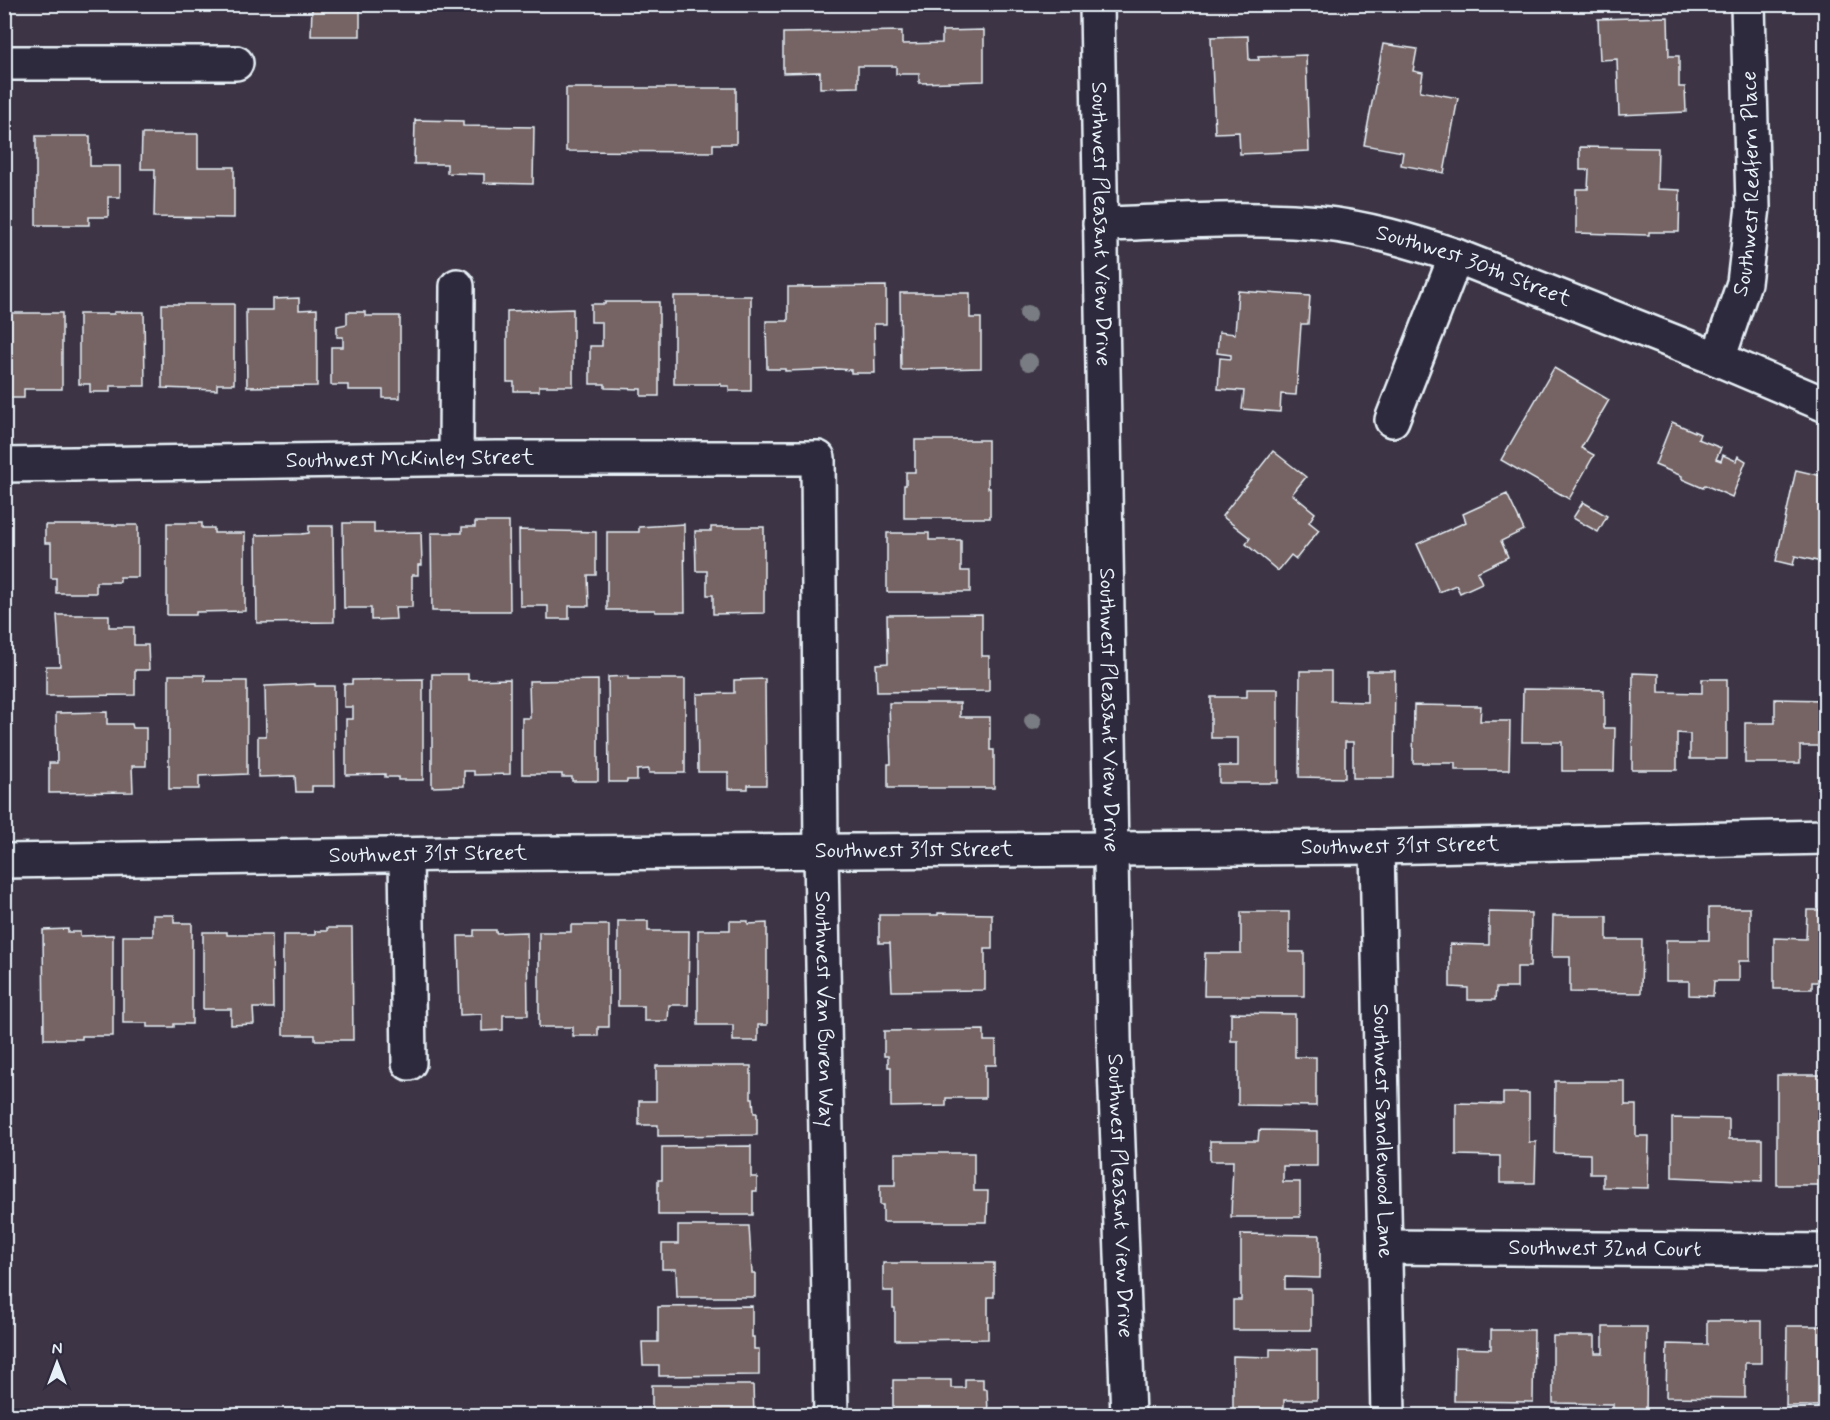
<svg xmlns="http://www.w3.org/2000/svg" width="1830" height="1420" viewBox="0 0 1830 1420" font-family="Mynerve,sans-serif">
  <style>
    .building { fill: #766363; stroke: #e8f1f8; stroke-width: 1.5 }
    .lines { fill: none; stroke-linecap: round; stroke-linejoin: round }
    .street-casing { stroke: #e8f1f8; stroke-width: 38 }
    .secondary-casing { stroke: #e8f1f8; stroke-width: 38 }
    .street { stroke: #2f2a3d; stroke-width: 33 }
    .secondary { stroke: #2f2a3d; stroke-width: 33 }
    .tree { fill: #797b82 }
    .labels { text-anchor: middle; dominant-baseline: central; stroke-width: 5; stroke-linejoin: round; paint-order: stroke }
    .street-label { font-size: 22px; fill: #e8f1f8; stroke: #2f2a3d }
  </style>
  <rect width="100%" height="100%" fill="#3d3545"/>
  <filter id="ink" filterUnits="userSpaceOnUse"><feTurbulence type="fractalNoise" baseFrequency=".0167" numOctaves="2"/><feDisplacementMap in="SourceGraphic" scale="12" xChannelSelector="R" yChannelSelector="G"/><feConvolveMatrix kernelMatrix="1 2 1 2 8 2 1 2 1" color-interpolation-filters="sRGB"/></filter>
  <g filter="url(#ink)">
    <g class="building">
      <path d="M312,8H360V36H311Z"/>
      <path d="M1668,17L1669,56H1679V87H1685L1686,112L1619,115L1617,59L1600,60L1598,19Z"/>
      <path d="M984,30V81L919,83V74H896V66H858V87L820,88V72L783,73V33L902,31V44L942,43V31Z"/>
      <path d="M1248,36L1249,60H1259L1258,57L1306,55L1309,151L1240,154L1239,132L1215,133L1211,37Z"/>
      <path d="M1383,44L1417,49L1413,71L1423,73L1420,91L1458,98L1444,173L1401,165L1403,152L1364,145Z"/>
      <path d="M566,88H736V144H713V152L566,151Z"/>
      <path d="M415,120L463,121V126L534,127L533,184L484,183V174L447,173V164H414Z"/>
      <path d="M142,134H198V167H234V218L154,217L155,169H141Z"/>
      <path d="M36,136H90V166H120V197H108V217H89V225H36Z"/>
      <path d="M1580,147L1658,148L1657,189L1680,190L1679,232H1649V235L1576,233V189H1588L1589,170H1580Z"/>
      <rect x="4" y="204" width="3" height="27"/>
      <path d="M886,286V324H874L875,373H851V370L838,369L785,371V369H767L766,321H788V287Z"/>
      <path d="M1238,291L1310,296L1308,324H1301L1296,395L1281,394L1280,412L1242,409L1244,391L1218,389L1220,358L1231,359V355L1217,353L1219,332L1235,334Z"/>
      <path d="M900,293H970V318H981V368L901,370Z"/>
      <path d="M674,296H751V391H729V386H721V384H674Z"/>
      <path d="M299,298V310L317,309V386L247,387L246,310H273V299Z"/>
      <path d="M605,302H659V396H641V389L605,388V384H590V346H602V322H591V304H605Z"/>
      <path d="M162,304H234V384H217V390L162,388Z"/>
      <path d="M573,309V386H539V391H514V382H507V311Z"/>
      <path d="M114,312H144L145,386H110V392H90V384H79V314H114Z"/>
      <path d="M347,312H365V316H400V398H383V390H348V385H331V347H343V337H337V326L347,324Z"/>
      <path d="M4,313H62V389H24V398H4Z"/>
      <path d="M1554,368L1609,400L1581,448L1594,455L1569,499L1501,460Z"/>
      <path d="M1672,422L1700,434L1698,439L1721,448L1716,459L1721,461L1723,455L1736,461L1738,456L1746,461L1732,497L1705,485L1703,488L1682,479V476L1655,465Z"/>
      <path d="M915,440H988V488H990V518H904V485H906V472H915Z"/>
      <path d="M1273,451L1306,477L1292,494L1315,513L1309,522L1319,530L1296,559L1291,555L1278,571L1246,544L1250,538L1222,516Z"/>
      <path d="M1796,470L1826,477V563L1795,556L1793,565L1776,561Z"/>
      <path d="M1507,494L1524,530L1501,541L1508,557L1477,572L1482,583L1460,593L1456,585L1439,592L1417,544L1466,522L1463,514Z"/>
      <path d="M1583,502L1607,516L1598,532L1573,518Z"/>
      <path d="M475,522H509L510,611H432L431,533H462V527H475Z"/>
      <path d="M167,523H202V528H214V533H245V611L196,612V615H167Z"/>
      <path d="M343,523H374V533L421,532L422,565H418V575H412V607H395L396,619L371,620V608H344Z"/>
      <path d="M684,524L685,612H655V610H607V532H639V527Z"/>
      <path d="M45,525H138V577H120V582H96V593H56V578H51V543H45Z"/>
      <path d="M309,526H333L334,622L257,623L256,535L302,534L309,533Z"/>
      <path d="M711,527H764V613L713,614V595H707V571H696L695,531H711Z"/>
      <path d="M519,530L596,532V575H588L589,606H569V619H548V606H520Z"/>
      <path d="M887,533H929V540H961V571H970V592H887Z"/>
      <path d="M982,614V656H989V691L877,692L876,664L888,663L887,615Z"/>
      <path d="M57,615H109V627H134V645H148L149,670H135V695L46,696V666H60Z"/>
      <path d="M1300,671H1331V701L1367,702V671H1395L1394,778H1353V742H1345V778L1299,777Z"/>
      <path d="M1633,673L1659,674V692L1702,693V679H1727V759H1690V734L1677,733V770H1632Z"/>
      <path d="M432,674H468V680L510,679V774L474,775V771H464V786L432,787Z"/>
      <path d="M169,675H205V681H247V774L199,776V789H169Z"/>
      <path d="M628,676V679H685V773H649V769L637,770V780H627V782H609L608,677Z"/>
      <path d="M423,679V780H398V777H385V774L346,775V719H353V707H344V684H352V680Z"/>
      <path d="M765,679L766,785H748V789H728V772H698L697,694L734,693V680Z"/>
      <path d="M598,680V781H572V777H562V774H522V718H530L529,681Z"/>
      <path d="M315,684V686H334L335,786H312V792H296L295,776L258,777V736H266L265,686Z"/>
      <path d="M1247,689H1278V783H1219V766H1238V738H1211V697H1247Z"/>
      <path d="M1523,689L1604,690V728H1615L1614,771H1562V742H1522Z"/>
      <path d="M1775,699L1826,700V746H1800V763H1745V723H1775Z"/>
      <path d="M889,703H960V717H990V750H994V788H888V764H891Z"/>
      <path d="M1414,705L1481,706L1480,721H1510L1509,770H1455V763H1413Z"/>
      <path d="M107,712V724H132L133,728H146V766H132L133,792L49,793V763H57L56,713Z"/>
      <path d="M1709,908H1750V961H1739V981H1714L1713,996L1689,995V981H1666V940H1709Z"/>
      <path d="M1807,910H1826V982H1812V989H1774V938L1806,939Z"/>
      <path d="M1241,912H1289V952H1304V996H1204L1205,953H1241Z"/>
      <path d="M1489,912L1531,913L1530,967H1517V988H1496L1495,1000H1468V988L1450,987V944L1489,945Z"/>
      <path d="M938,913L992,914V949H985V990L892,991L890,943H879V915H938Z"/>
      <path d="M153,915H174V923H192V1024H174V1027H147V1023H123V936H153Z"/>
      <path d="M1553,916H1607V940H1642L1641,993L1570,992V957H1552Z"/>
      <path d="M618,921H648V931H689L688,1005H669L668,1021H644V1006H618Z"/>
      <path d="M730,921H748V924L767,923V1025H758V1041H733V1025H698V930H730Z"/>
      <path d="M571,925H609V1027H598V1036H573V1027H539V932H571Z"/>
      <path d="M327,928H352L353,1040H315V1035H283V935H315V931H327Z"/>
      <path d="M68,929V932H80V936L113,935V1036H82V1039H44L43,930Z"/>
      <path d="M474,930H496V933L527,932L528,1015H503V1030L482,1031V1014L460,1015L458,936H474Z"/>
      <path d="M203,932H227V935H272L273,1008H253L254,1024L231,1025V1009H203Z"/>
      <path d="M1231,1013L1295,1014V1057H1316V1106L1238,1105V1041H1231Z"/>
      <path d="M984,1030V1041H996V1065H985V1098H946V1106L891,1107V1067H888V1056H884V1031Z"/>
      <path d="M656,1066H751V1098H753L754,1113H757V1135L658,1136V1125H639V1101H656Z"/>
      <rect x="1777" y="1075" width="49" height="110"/>
      <path d="M1555,1081H1625V1105H1636V1136H1649L1648,1188L1603,1187V1174H1590V1154L1554,1153Z"/>
      <path d="M1503,1093H1529V1142H1536L1535,1183H1500V1156L1456,1155V1103L1503,1104Z"/>
      <path d="M1672,1118L1729,1119V1139H1762V1181L1672,1177Z"/>
      <path d="M1259,1130L1317,1131V1166H1283V1182H1300V1217H1231L1233,1161H1210V1141H1258Z"/>
      <path d="M751,1146V1177H757V1191H753V1215H658V1180H662V1147Z"/>
      <path d="M895,1153H974V1191H988L987,1222H883V1205H880V1185H895Z"/>
      <path d="M678,1226H749L752,1273H755V1297H677L676,1269H662V1244H678Z"/>
      <path d="M1241,1234L1320,1235V1278L1285,1277V1289H1311V1330H1233V1300H1241Z"/>
      <path d="M883,1263H994V1297H988V1339L895,1340V1308H893V1291H883Z"/>
      <path d="M752,1306V1337H754V1349H759V1375L659,1376V1365H643L642,1342H658V1307Z"/>
      <path d="M1707,1321H1761V1363H1745V1398L1666,1397L1667,1344L1707,1345Z"/>
      <path d="M1787,1326H1826V1406H1786Z"/>
      <path d="M1603,1327H1647L1646,1416H1613V1404L1553,1403V1336H1595V1353H1603Z"/>
      <path d="M1491,1330H1534L1533,1402L1454,1401L1455,1348L1491,1349Z"/>
      <path d="M1270,1349L1317,1350V1400H1284V1416H1233V1356L1270,1357Z"/>
      <path d="M965,1379H983V1389H987L988,1413H1002V1416H893V1380H951V1388H965Z"/>
      <path d="M652,1385H753L754,1416H652Z"/>
    </g>
    <g class="lines">
      <defs>
        <g id="street">
          <path d="M4,63H236"/>
          <path id="s1" d="M1100,224C1173,222 1247,216 1319,223C1367,228 1411,241 1456,256L1718,359L1826,405"/>
          <path id="s2" d="M1718,359L1744,283L1753,207L1748,4"/>
          <path d="M1392,420L1456,256"/>
          <path d="M456,458L457,286"/>
          <path id="s3" d="M4,465L496,458H818L821,852L831,1416"/>
          <path id="s4" d="M1377,847L1388,1416"/>
          <path d="M406,855L409,1063"/>
          <path id="s5" d="M4,861L448,854L1377,847L1826,837"/>
          <path id="s6" d="M1385,1247L1826,1251"/>
        </g>
        <g id="secondary">
          <path id="s7" d="M1097,4L1114,1038L1128,1416"/>
        </g>
      </defs>
      <use href="#street" class="street-casing"/>
      <use href="#secondary" class="secondary-casing"/>
      <use href="#street" class="street"/>
      <use href="#secondary" class="secondary"/>
    </g>
    <g class="tree">
      <circle cx="1028" cy="314" r="9"/>
      <circle cx="1029" cy="362" r="9"/>
      <circle cx="1033" cy="721" r="9"/>
    </g>
  </g>
  <g class="labels">
    <g class="street-label">
      <text stroke="none"><textPath href="#s2" startOffset="180">Southwest Redfern Place</textPath></text>
      <text stroke="none"><textPath href="#s7" startOffset="220">Southwest Pleasant View Drive</textPath></text>
      <text stroke="none"><textPath href="#s1" startOffset="380">Southwest 30th Street</textPath></text>
      <text stroke="none"><textPath href="#s3" startOffset="406">Southwest McKinley Street</textPath></text>
      <text stroke="none"><textPath href="#s7" startOffset="706">Southwest Pleasant View Drive</textPath></text>
      <text stroke="none"><textPath href="#s5" startOffset="1396">Southwest 31st Street</textPath></text>
      <text stroke="none"><textPath href="#s5" startOffset="910">Southwest 31st Street</textPath></text>
      <text stroke="none"><textPath href="#s5" startOffset="424">Southwest 31st Street</textPath></text>
      <text stroke="none"><textPath href="#s3" startOffset="1365">Southwest Van Buren Way</textPath></text>
      <text stroke="none"><textPath href="#s4" startOffset="284">Southwest Sandlewood Lane</textPath></text>
      <text stroke="none"><textPath href="#s7" startOffset="1192">Southwest Pleasant View Drive</textPath></text>
      <text stroke="none"><textPath href="#s6" startOffset="220">Southwest 32nd Court</textPath></text>
    </g>
  </g>
  <rect width="1830" height="1420" fill="none" stroke="#2f2a3d" stroke-width="24"/>
  <rect x="12" y="12" width="1806" height="1396" fill="none" stroke="#e8f1f8" stroke-width="2" filter="url(#ink)"/>
  <g transform="translate(57 1363)" stroke="#2f2a3d" stroke-width="4.5" paint-order="stroke">
  <path d="M0-4.5L10 22L0 15L-10 22Z" fill="#e8f1f8"/>
  <text y="-9" font-size="16" font-weight="bold" text-anchor="middle" fill="#e8f1f8">N</text>
  </g>
</svg>
